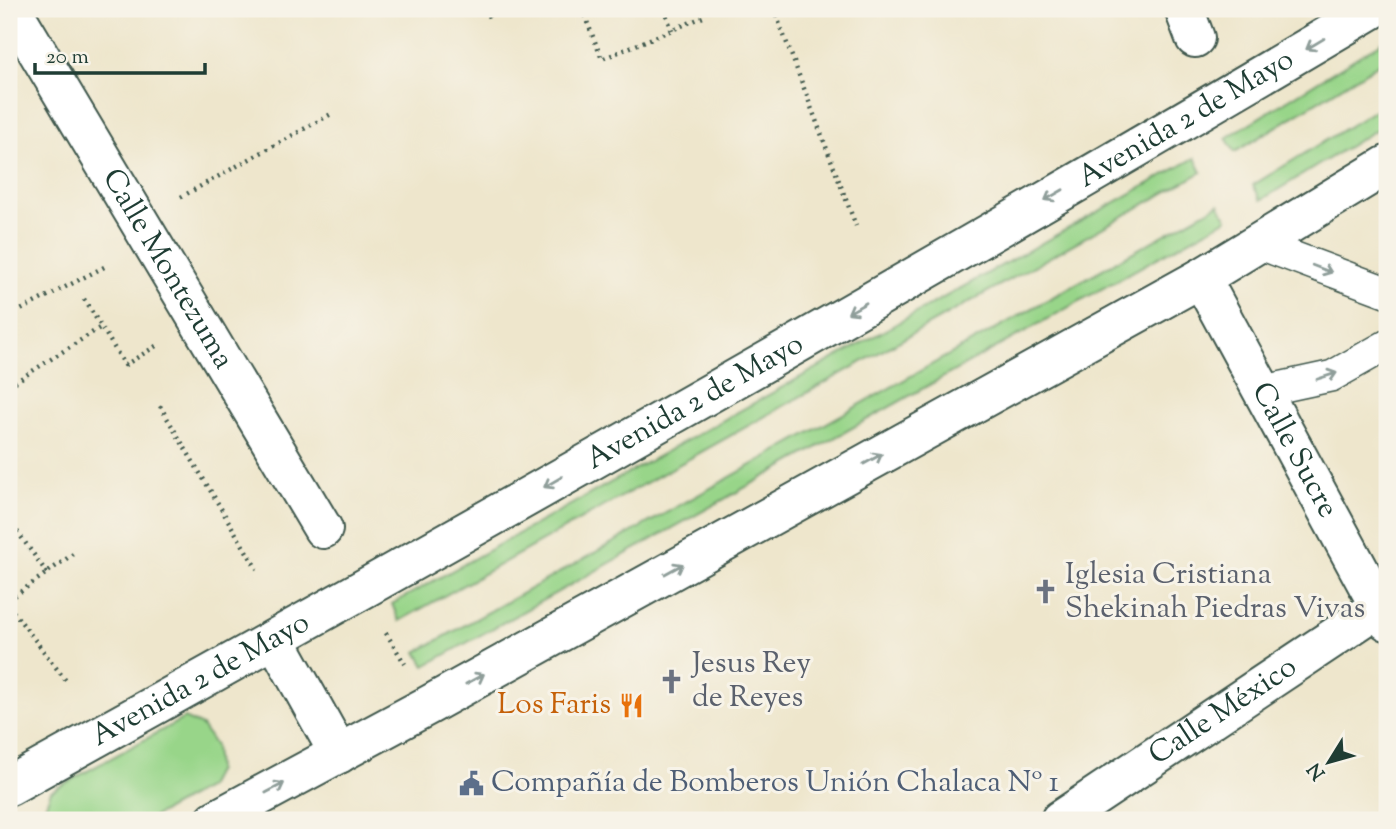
<svg xmlns="http://www.w3.org/2000/svg" width="1396" height="829" viewBox="0 0 1396 829" font-family="'Sorts Mill Goudy',serif">
  <style>
    .green { fill: #98d589; stroke: #5c895e; stroke-width: 2 }
    .lines { fill: none; stroke-linecap: round; stroke-linejoin: round }
    .lane-casing { stroke: #3e564b; stroke-width: 33 }
    .street-casing { stroke: #3e564b; stroke-width: 42 }
    .secondary-casing { stroke: #3e564b; stroke-width: 42 }
    .path { stroke: #3e564b; stroke-width: 4.5; stroke-dasharray: 2 5; stroke-linecap: butt }
    .lane { stroke: #fff; stroke-width: 30 }
    .street { stroke: #fff; stroke-width: 38 }
    .secondary { stroke: #fff; stroke-width: 38 }
    .oneway { stroke: #8f9e9a }
    .labels { text-anchor: middle; dominant-baseline: central; stroke-width: 6; stroke-linejoin: round; paint-order: stroke }
    .street-label { font-size: 30px; fill: #1f3d34; stroke: #f7f3e8 }
    .worship-label { font-size: 30px; fill: #5b616d; stroke: #f7f3e8; text-anchor: start }
    .food-label { font-size: 30px; fill: #c56008; stroke: #f7f3e8; text-anchor: end }
    .service-label { font-size: 30px; fill: #4e5e75; stroke: #f7f3e8; text-anchor: start }
  </style>
  <rect width="100%" height="100%" fill="#f7f3e8"/>
  <filter id="ink" filterUnits="userSpaceOnUse"><feTurbulence type="fractalNoise" baseFrequency=".0143" numOctaves="2"/><feDisplacementMap in="SourceGraphic" scale="14" xChannelSelector="R" yChannelSelector="G"/><feConvolveMatrix kernelMatrix="1 2 1 2 8 2 1 2 1" color-interpolation-filters="sRGB"/></filter>
  <filter id="wash" filterUnits="userSpaceOnUse"><feTurbulence type="fractalNoise" baseFrequency=".00686" numOctaves="4" result="noise"/><feDisplacementMap in="SourceGraphic" scale="28" xChannelSelector="R" yChannelSelector="G"/><feGaussianBlur stdDeviation="1.57" result="paint"/><feColorMatrix in="noise" values="0 0 0 0 0 0 0 0 0 0 0 0 0 0 0 0 0 1.4 0 .05"/><feComposite in="paint" operator="in"/></filter>
  <g filter="url(#wash)">
    <rect width="100%" height="100%" fill="#eee6cc"/>
    <g class="green">
      <path d="M1387,39V59L1235,152L1226,138Z"/>
      <path d="M1387,103V123L1261,200L1253,185Z"/>
      <path d="M1195,158L1202,172L399,621L392,604Z"/>
      <path d="M1219,204L1227,219L425,666L417,652Z"/>
      <path d="M184,718L202,726L215,746L217,770L208,787L148,820H40L51,791Z"/>
    </g>
  </g>
  <g filter="url(#ink)">
    <g class="lines">
      <defs>
        <g id="lane">
          <path d="M1259,244L1387,292"/>
          <path d="M1262,391L1332,376L1387,345"/>
        </g>
        <g id="street">
          <path id="s1" d="M12,9L323,529"/>
          <path d="M1184,9L1195,38"/>
          <path id="s2" d="M1201,278L1387,621"/>
          <path id="s3" d="M1060,820L1387,602"/>
        </g>
        <g id="secondary">
          <path d="M275,639L339,754"/>
          <path id="s4" d="M9,786C467,533 923,276 1373,9"/>
          <path d="M215,820L429,705L1201,278L1387,165"/>
        </g>
      </defs>
      <use href="#lane" class="lane-casing"/>
      <use href="#street" class="street-casing"/>
      <use href="#secondary" class="secondary-casing"/>
      <g class="path">
        <path d="M486,9L489,18"/>
        <path d="M582,9L602,59L703,17"/>
        <path d="M664,9L672,30"/>
        <path d="M774,9L856,226"/>
        <path d="M181,197L333,113"/>
        <path d="M84,299L125,365L156,346"/>
        <path d="M9,300L16,312"/>
        <path d="M9,316L108,265"/>
        <path d="M9,386L101,327"/>
        <path d="M160,406L257,569"/>
        <path d="M9,520L47,573"/>
        <path d="M9,600L73,554"/>
        <path d="M9,606L67,682"/>
        <path d="M386,633L405,664"/>
      </g>
      <use href="#lane" class="lane"/>
      <use href="#street" class="street"/>
      <use href="#secondary" class="secondary"/>
    </g>
    <defs><path id="oneway-shaft" d="M-6 0H5M1.5-3L5.5 0L1.5 3" fill="none" stroke-width="1.6" stroke-linecap="round" stroke-linejoin="round" transform="scale(1.75)"/></defs>
    <g class="oneway">
      <use href="#oneway-shaft" transform="translate(1315 44) rotate(149)"/>
      <use href="#oneway-shaft" transform="translate(1054 195) rotate(150)"/>
      <use href="#oneway-shaft" transform="translate(1322 269) rotate(21)"/>
      <use href="#oneway-shaft" transform="translate(857 308) rotate(150)"/>
      <use href="#oneway-shaft" transform="translate(1327 376) rotate(-18)"/>
      <use href="#oneway-shaft" transform="translate(873 459) rotate(-29)"/>
      <use href="#oneway-shaft" transform="translate(553 482) rotate(150)"/>
      <use href="#oneway-shaft" transform="translate(674 569) rotate(-29)"/>
      <use href="#oneway-shaft" transform="translate(475 679) rotate(-29)"/>
      <use href="#oneway-shaft" transform="translate(275 788) rotate(-28)"/>
    </g>
  </g>
  <defs>
    <symbol id="church-bare" viewBox="-9 -9 18 18"><path d="M-1.2-6h2.4v3.5h3.3v2.4h-3.3V6h-2.4V-.1h-3.3v-2.4h3.3Z" fill="#6b7280" stroke="#f7f3e8" stroke-width="2.5" paint-order="stroke"/></symbol>
    <symbol id="restaurant-bare" viewBox="-9 -9 18 18"><path d="M-5-6h1v4h1v-4h1v4h1v-4h1v5L-1.5 .5V6h-2V.5L-5-1ZM5-6V6H3V1.5H1.5Q1.5-4 5-6Z" fill="#e8710a" stroke="#f7f3e8" stroke-width="2.5" paint-order="stroke"/></symbol>
    <symbol id="civic-bare" viewBox="-9 -9 18 18"><path d="M-.6-6.5H3V-4.5H.6V-3L4-1V1h2V6H-6V1h2V-1L-.6-3ZM-1.2 2.5V6h2.4V2.5Z" fill="#5c6f8a" stroke="#f7f3e8" stroke-width="2.5" paint-order="stroke"/></symbol>
  </defs>
  <g fill-rule="evenodd">
    <use href="#church-bare" x="1028" y="574" width="35" height="35"/>
    <use href="#church-bare" x="654" y="664" width="35" height="35"/>
    <use href="#restaurant-bare" x="614" y="688" width="35" height="35"/>
    <use href="#civic-bare" x="454" y="766" width="35" height="35"/>
  </g>
  <g class="labels">
    <g class="street-label">
      <text stroke="none"><textPath href="#s4" startOffset="1353">Avenida 2 de Mayo</textPath></text>
      <text stroke="none"><textPath href="#s1" startOffset="303">Calle Montezuma</textPath></text>
      <text stroke="none"><textPath href="#s4" startOffset="786">Avenida 2 de Mayo</textPath></text>
      <text stroke="none"><textPath href="#s2" startOffset="196">Calle Sucre</textPath></text>
      <text stroke="none"><textPath href="#s4" startOffset="219">Avenida 2 de Mayo</textPath></text>
      <text stroke="none"><textPath href="#s3" startOffset="196">Calle México</textPath></text>
    </g>
    <g class="worship-label">
      <text x="1065" y="575">Iglesia Cristiana<tspan x="1065" dy="34">Shekinah Piedras Vivas</tspan></text>
      <text x="692" y="664">Jesus Rey<tspan x="692" dy="34">de Reyes</tspan></text>
    </g>
    <g class="food-label">
      <text x="611" y="705">Los Faris</text>
    </g>
    <g class="service-label">
      <text x="491" y="783">Compañía de Bomberos Unión Chalaca Nº 1</text>
    </g>
  </g>
  <rect width="1396" height="829" fill="none" stroke="#f7f3e8" stroke-width="35"/>
  <g transform="translate(1329 762) rotate(233)" stroke="#f7f3e8" stroke-width="5" paint-order="stroke">
  <path d="M0-5L12 26L0 18L-12 26Z" fill="#1f3d34"/>
  <text y="-10" font-size="19" font-weight="bold" text-anchor="middle" fill="#1f3d34">N</text>
  </g>
  <path d="M35 63v10h170v-10" fill="none" stroke="#1f3d34" stroke-width="3.5"/>
  <text x="46" y="63" font-size="21" fill="#1f3d34" stroke="#f7f3e8" stroke-width="5" paint-order="stroke">20 m</text>
</svg>
